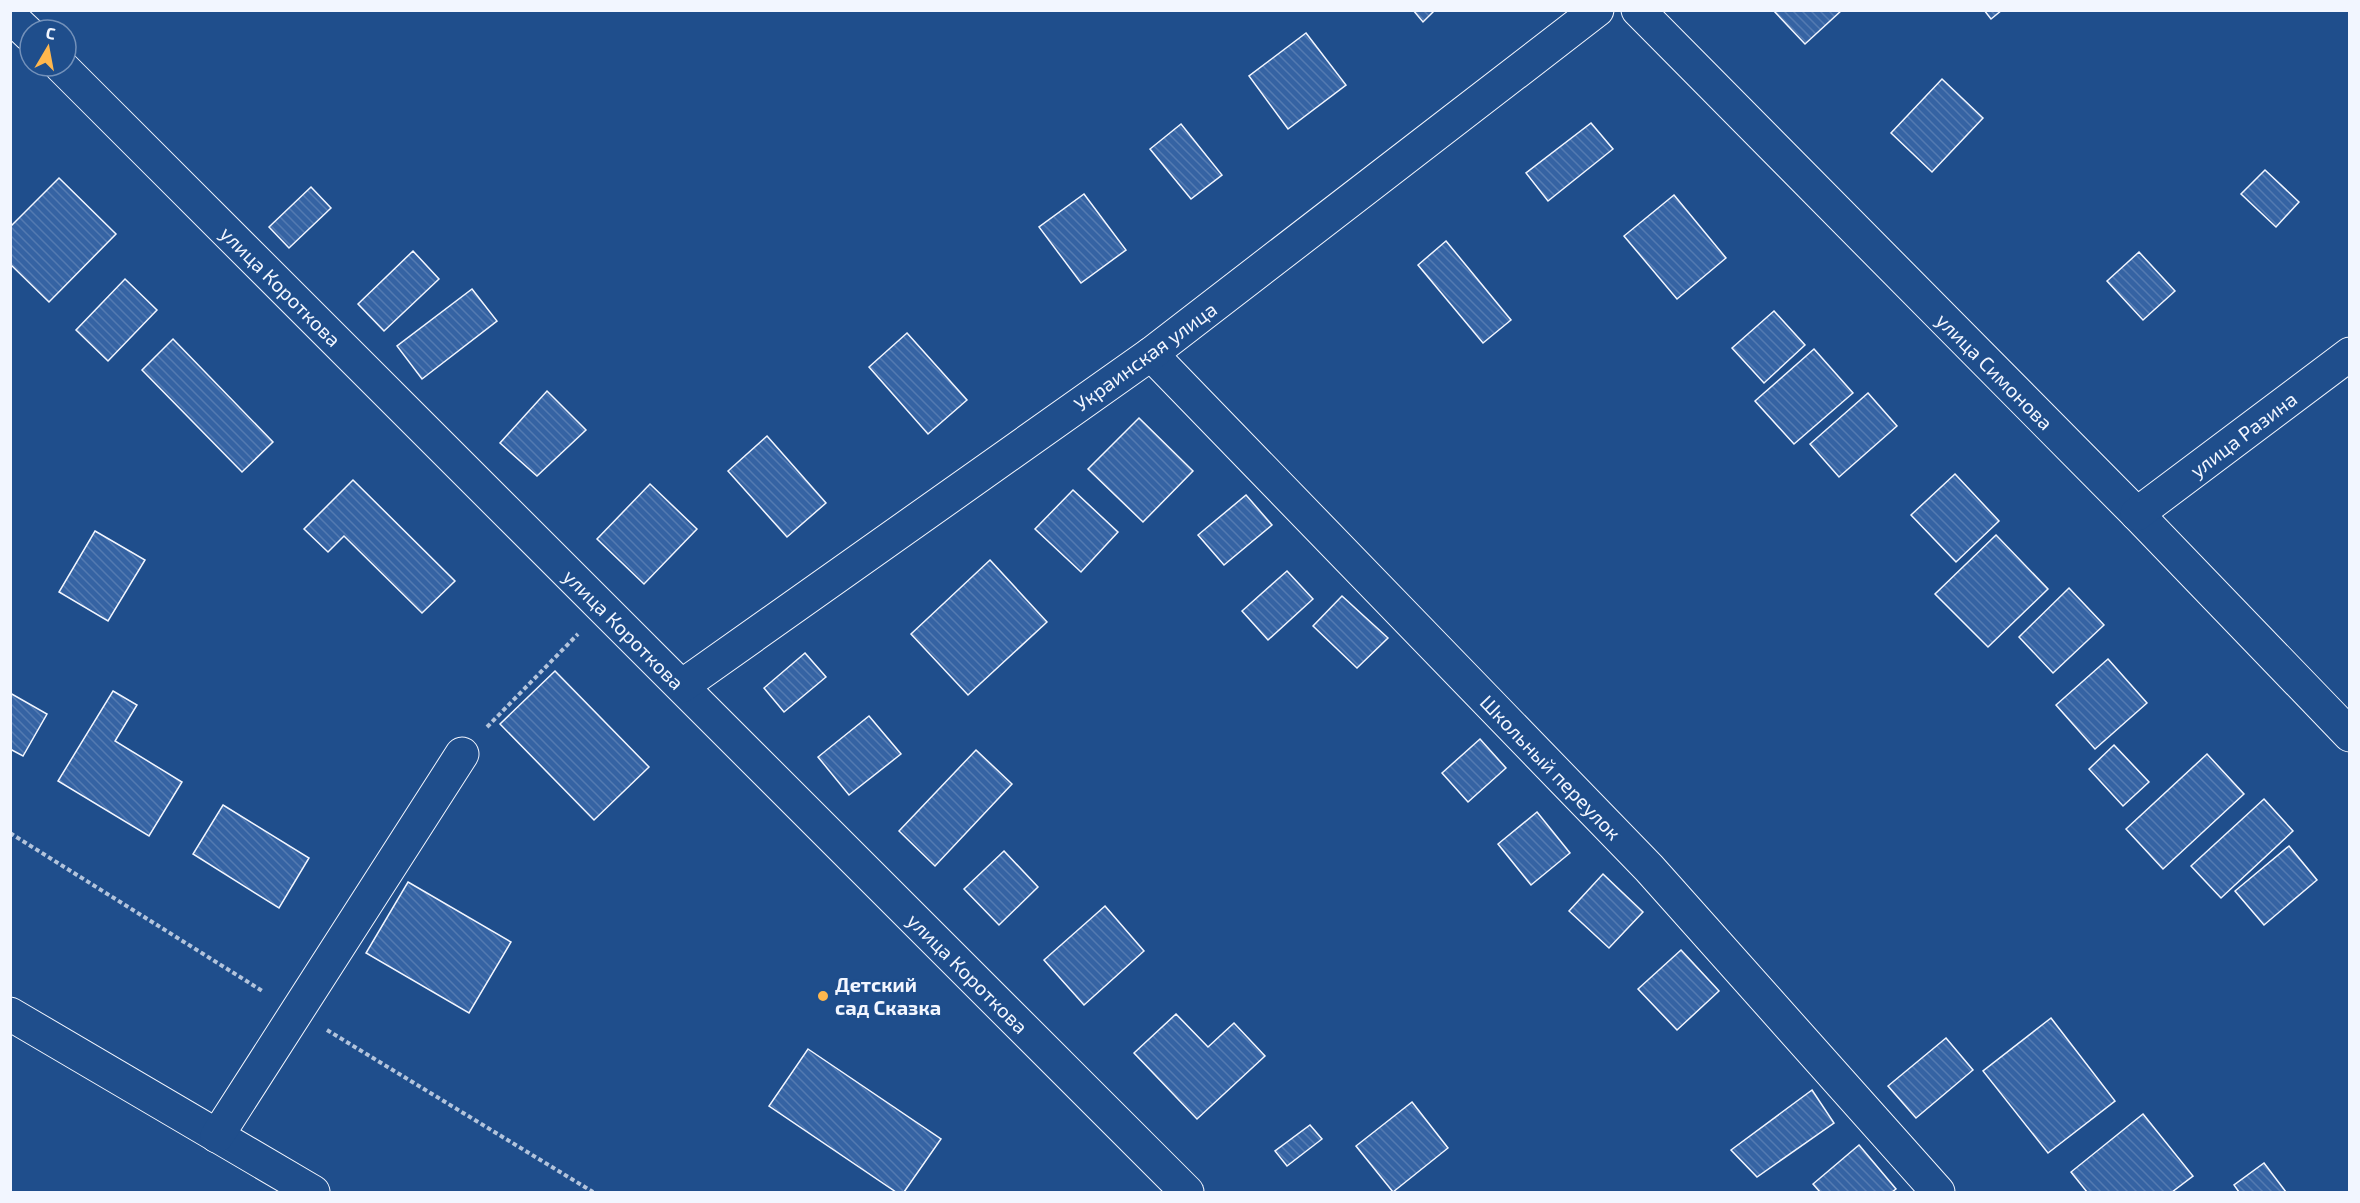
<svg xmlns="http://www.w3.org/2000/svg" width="2360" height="1203" viewBox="0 0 2360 1203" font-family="'Exo 2',sans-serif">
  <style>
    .building { fill: url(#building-back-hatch); stroke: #f2f6ff; stroke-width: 1.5 }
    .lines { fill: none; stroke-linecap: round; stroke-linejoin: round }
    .minor-casing { stroke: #f2f6ff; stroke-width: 35 }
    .path { stroke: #b3c4dc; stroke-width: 4; stroke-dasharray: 4.5 3; stroke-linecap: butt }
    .minor { stroke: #1f4e8c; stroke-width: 33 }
    .poi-dot { fill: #ffb74d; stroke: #1f4e8c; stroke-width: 2 }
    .labels { text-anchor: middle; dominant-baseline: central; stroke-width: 4.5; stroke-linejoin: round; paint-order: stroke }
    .street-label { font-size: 20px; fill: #f2f6ff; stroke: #1f4e8c }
    .poi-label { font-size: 20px; font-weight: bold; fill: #f2f6ff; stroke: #1f4e8c; text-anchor: start }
  </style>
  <defs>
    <pattern id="building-back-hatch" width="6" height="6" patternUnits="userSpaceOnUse" patternTransform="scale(1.5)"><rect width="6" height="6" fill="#3563a3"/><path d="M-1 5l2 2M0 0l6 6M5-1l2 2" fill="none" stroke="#537ab1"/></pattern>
  </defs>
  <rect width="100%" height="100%" fill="#1f4e8c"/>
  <g class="building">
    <path d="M1413,10H1435L1423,22Z"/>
    <path d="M1773,10H1842L1805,44Z"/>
    <path d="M1984,10H2002L1991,19Z"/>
    <path d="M1306,33L1346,85L1288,129L1249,76Z"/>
    <path d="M1942,79L1983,118L1932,172L1891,133Z"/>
    <path d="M1591,123L1613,149L1548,201L1526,173Z"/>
    <path d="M1181,124L1222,175L1191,199L1150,149Z"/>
    <path d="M2265,170L2299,202L2276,227L2241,194Z"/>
    <path d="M59,178L116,234L49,302L10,264V227Z"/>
    <path d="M311,187L331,208L289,248L269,227Z"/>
    <path d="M1084,194L1126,250L1081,283L1039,227Z"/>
    <path d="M1674,195L1726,258L1677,299L1624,236Z"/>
    <path d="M1446,241L1511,320L1483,343L1418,265Z"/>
    <path d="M413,251L439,279L384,331L358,304Z"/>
    <path d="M2139,252L2175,291L2143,320L2107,281Z"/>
    <path d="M125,279L157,310L108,361L76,330Z"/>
    <path d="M472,289L497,321L422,379L397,346Z"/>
    <path d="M1774,311L1805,345L1764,383L1732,348Z"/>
    <path d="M907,333L967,400L928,434L869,367Z"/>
    <path d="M173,339L273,442L242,472L142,370Z"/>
    <path d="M1814,349L1853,393L1794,444L1755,401Z"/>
    <path d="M547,391L586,430L537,476L500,443Z"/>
    <path d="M1868,393L1897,426L1839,477L1810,444Z"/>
    <path d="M1139,418L1193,471L1143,522L1088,469Z"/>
    <path d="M767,436L826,503L787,537L728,471Z"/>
    <path d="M1955,474L1999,521L1956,562L1911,515Z"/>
    <path d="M353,480L455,581L422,613L344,536L328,552L304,529Z"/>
    <path d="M650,484L697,529L644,584L597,539Z"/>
    <path d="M1073,490L1118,532L1081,572L1035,529Z"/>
    <path d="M1246,495L1272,525L1224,565L1198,535Z"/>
    <path d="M95,531L145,560L108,621L59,592Z"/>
    <path d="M1996,535L2048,589L1988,647L1935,594Z"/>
    <path d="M990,560L1047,622L968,695L911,634Z"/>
    <path d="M1287,571L1313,599L1268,640L1242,611Z"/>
    <path d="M2069,588L2104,625L2053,673L2019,637Z"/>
    <path d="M1342,596L1388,638L1357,668L1313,626Z"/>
    <path d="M805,653L826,677L784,712L764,688Z"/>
    <path d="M2108,659L2147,703L2095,749L2056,705Z"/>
    <path d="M555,671L649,767L594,820L500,724Z"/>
    <path d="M113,691L137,705L115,741L182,782L149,836L58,781Z"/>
    <path d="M10,693L47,714L23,756L10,749Z"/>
    <path d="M869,716L901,754L849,795L818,757Z"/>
    <path d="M1480,739L1506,768L1468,802L1442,773Z"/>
    <path d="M2114,745L2149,782L2123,806L2089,769Z"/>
    <path d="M976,750L1012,784L935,866L899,831Z"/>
    <path d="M2207,754L2244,794L2163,869L2126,829Z"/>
    <path d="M2264,799L2293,831L2221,898L2191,866Z"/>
    <path d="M223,805L309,858L279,908L193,854Z"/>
    <path d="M1537,812L1570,853L1531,885L1498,844Z"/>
    <path d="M2289,846L2317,880L2264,925L2235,891Z"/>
    <path d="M1004,851L1038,887L999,925L964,889Z"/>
    <path d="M1603,874L1643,912L1609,948L1569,911Z"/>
    <path d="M408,882L511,942L469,1013L366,953Z"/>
    <path d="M1105,906L1144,951L1084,1005L1044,960Z"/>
    <path d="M1681,950L1719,991L1677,1030L1638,989Z"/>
    <path d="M1176,1014L1208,1047L1234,1023L1265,1056L1197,1119L1134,1053Z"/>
    <path d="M2051,1018L2115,1101L2048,1153L1983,1071Z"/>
    <path d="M1946,1038L1973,1070L1916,1118L1888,1086Z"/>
    <path d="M808,1049L941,1139L904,1192H896L769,1106Z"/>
    <path d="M1812,1090L1834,1123L1757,1177L1731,1150Z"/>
    <path d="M1412,1102L1448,1148L1393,1192L1356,1146Z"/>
    <path d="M2143,1114L2193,1176L2172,1192H2087L2071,1172Z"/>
    <path d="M1310,1125L1322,1139L1287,1166L1275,1151Z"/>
    <path d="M1859,1145L1896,1189L1892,1192H1820L1813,1184Z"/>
    <path d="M2264,1163L2286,1192H2239L2234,1185Z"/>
  </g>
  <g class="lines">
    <defs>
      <g id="minor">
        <path d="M1638,10L2137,514L2350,735"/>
        <path d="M10,16L30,35"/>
        <path d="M61,66L1187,1192"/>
        <path d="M1151,354L1649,868L1938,1192"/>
        <path d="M2137,514L2350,354"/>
        <path d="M682,686L1151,354L1597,10"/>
        <path d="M10,1014L313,1192"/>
        <path d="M217,1136L462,754"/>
      </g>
    </defs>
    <use href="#minor" class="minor-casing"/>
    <g class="path">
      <path d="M487,727L578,634"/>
      <path d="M10,833L264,992"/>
      <path d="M327,1030L593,1192"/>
    </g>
    <use href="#minor" class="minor"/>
  </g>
  <circle class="poi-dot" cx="823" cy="996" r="6"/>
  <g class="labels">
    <g class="street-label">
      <text transform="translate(281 286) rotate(45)">улица Короткова</text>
      <text transform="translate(1145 356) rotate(-36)">Украинская улица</text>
      <text transform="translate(1995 371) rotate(45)">улица Симонова</text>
      <text transform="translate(2243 434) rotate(-37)">улица Разина</text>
      <text transform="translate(624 629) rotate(45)">улица Короткова</text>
      <text transform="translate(1551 767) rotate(46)">Школьный переулок</text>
      <text transform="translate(968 973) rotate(45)">улица Короткова</text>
    </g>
    <g class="poi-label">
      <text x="835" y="984">Детский<tspan x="835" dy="23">сад Сказка</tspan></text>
    </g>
  </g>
  <rect width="2360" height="1203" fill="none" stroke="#f2f6ff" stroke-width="24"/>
  <g transform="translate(48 48) rotate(10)"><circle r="28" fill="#1f4e8c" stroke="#7391ba" stroke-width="1.5"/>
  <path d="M0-4.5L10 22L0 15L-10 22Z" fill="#ffb74d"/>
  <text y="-9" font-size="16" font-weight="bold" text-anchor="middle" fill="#f2f6ff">С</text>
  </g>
</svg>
